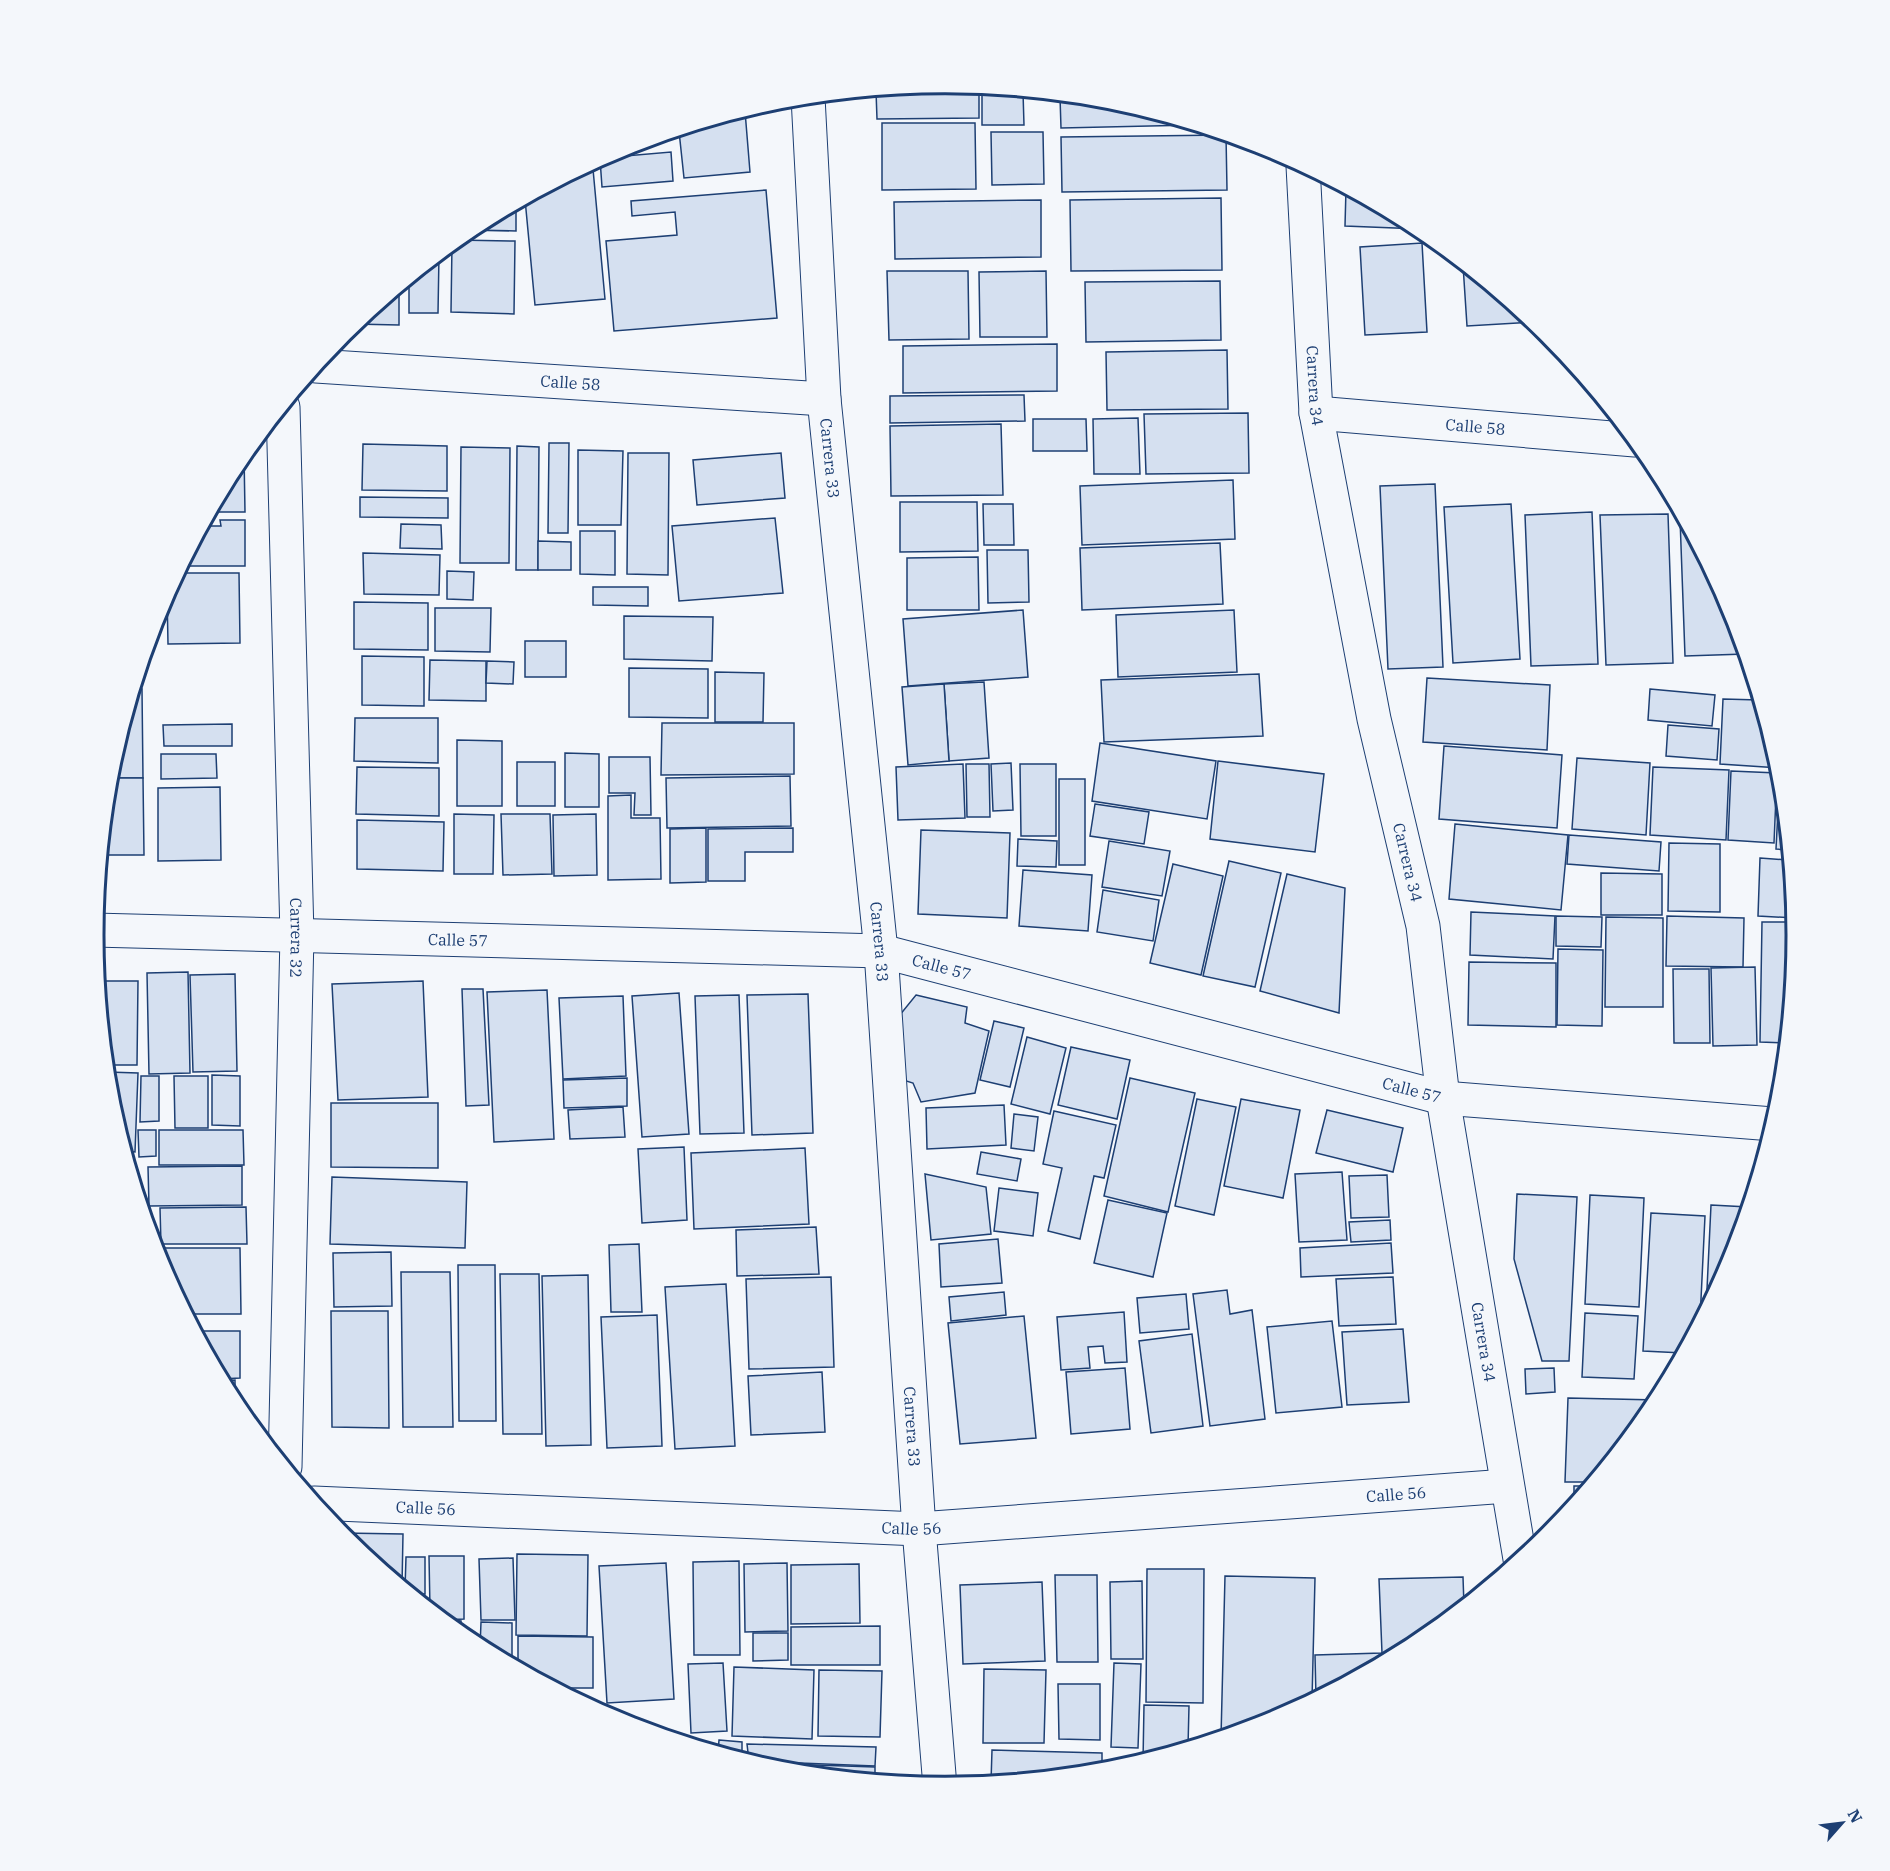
<svg xmlns="http://www.w3.org/2000/svg" width="1890" height="1871" viewBox="0 0 1890 1871" font-family="'IBM Plex Serif',serif">
  <style>
    .building { fill: #d5e0f0; stroke: #1d3f73; stroke-width: 1.5 }
    .lines { fill: none; stroke-linecap: round; stroke-linejoin: round }
    .minor-casing { stroke: #1d3f73; stroke-width: 35 }
    .tertiary-casing { stroke: #1d3f73; stroke-width: 35 }
    .minor { stroke: #f4f7fb; stroke-width: 33 }
    .tertiary { stroke: #f4f7fb; stroke-width: 33 }
    .labels { text-anchor: middle; dominant-baseline: central; stroke-width: 4.5; stroke-linejoin: round; paint-order: stroke }
    .street-label { font-size: 16px; fill: #1d3f73; stroke: #f4f7fb }
    .rim { fill: none; stroke: #1d3f73; stroke-width: 3 }
  </style>
  <rect width="100%" height="100%" fill="#f4f7fb"/>
  <g class="building">
    <path d="M945,84L979,87V118L877,119L876,91Z"/>
    <path d="M982,91L1023,92L1024,125H982Z"/>
    <path d="M1060,97L1111,100L1194,125L1061,128Z"/>
    <path d="M745,111L750,172L684,178L679,131Z"/>
    <path d="M882,123H975L976,189L882,190Z"/>
    <path d="M991,132H1043L1044,184L992,185Z"/>
    <path d="M1226,135L1227,190L1062,192L1061,137Z"/>
    <path d="M671,152L673,181L602,187L600,159L602,158Z"/>
    <path d="M593,169L605,299L535,305L525,199L580,170Z"/>
    <path d="M1346,189L1418,228L1420,229L1345,226Z"/>
    <path d="M766,190L777,318L614,331L606,241L677,235L675,212L632,216L631,201Z"/>
    <path d="M1221,198L1222,270L1071,271L1070,200Z"/>
    <path d="M1041,200V257L895,259L894,202Z"/>
    <path d="M516,204V231L468,230L472,227Z"/>
    <path d="M456,240L515,241L514,314L451,312L452,244Z"/>
    <path d="M1422,243L1427,332L1365,335L1360,247Z"/>
    <path d="M439,255L438,313H409V279Z"/>
    <path d="M1463,265L1533,322L1467,326Z"/>
    <path d="M887,271H968L969,339L889,340Z"/>
    <path d="M1046,271L1047,337H980L979,272Z"/>
    <path d="M1220,281L1221,340L1086,342L1085,282Z"/>
    <path d="M399,287V325L354,324Z"/>
    <path d="M1057,344V391L903,393V346Z"/>
    <path d="M1227,350L1228,409L1107,410L1106,352Z"/>
    <path d="M1024,395L1025,421L890,423V396Z"/>
    <path d="M1248,413L1249,473L1146,474L1144,414Z"/>
    <path d="M1138,418L1140,474H1094L1093,419Z"/>
    <path d="M1033,419H1086L1087,451H1033Z"/>
    <path d="M1001,424L1003,495L891,496L890,426Z"/>
    <path d="M549,443H569L568,533H548Z"/>
    <path d="M363,444L447,446V491L362,490Z"/>
    <path d="M517,446L539,447L538,570H516Z"/>
    <path d="M461,447L510,448L509,563H460Z"/>
    <path d="M578,450L623,451L621,525H578Z"/>
    <path d="M628,453H669L668,575L627,574Z"/>
    <path d="M781,453L785,498L697,505L693,460Z"/>
    <path d="M244,454L245,512H210L237,462Z"/>
    <path d="M1233,480L1235,539L1082,545L1080,486Z"/>
    <path d="M1435,484L1443,667L1388,669L1380,486Z"/>
    <path d="M360,497L448,498V518L360,517Z"/>
    <path d="M900,502H977L978,551L900,552Z"/>
    <path d="M983,504H1013L1014,545H984Z"/>
    <path d="M1511,504L1520,659L1453,663L1444,507Z"/>
    <path d="M1592,512L1598,664L1531,666L1525,515Z"/>
    <path d="M1668,514L1673,663L1606,665L1600,515Z"/>
    <path d="M775,518L783,593L679,601L672,526Z"/>
    <path d="M1680,518H1683L1732,610L1745,654L1685,656Z"/>
    <path d="M220,520H245V566H181L203,526H221Z"/>
    <path d="M401,524L441,525L442,549L400,548Z"/>
    <path d="M580,531H615V575L580,574Z"/>
    <path d="M538,541L571,542V570H538Z"/>
    <path d="M1220,543L1223,604L1082,610L1080,548Z"/>
    <path d="M987,550H1028L1029,602L988,603Z"/>
    <path d="M363,553L440,555L439,595L364,594Z"/>
    <path d="M978,557L979,610H907V558Z"/>
    <path d="M447,571L474,572L473,600L447,599Z"/>
    <path d="M178,573H239L240,643L168,644L167,593Z"/>
    <path d="M593,587H648V606L593,605Z"/>
    <path d="M354,602L428,603V650L354,649Z"/>
    <path d="M435,608H491L490,652L435,651Z"/>
    <path d="M1023,610L1028,677L908,686L903,619Z"/>
    <path d="M1234,610L1237,672L1118,677L1116,615Z"/>
    <path d="M624,616L713,617L712,661L624,659Z"/>
    <path d="M155,620V644H148Z"/>
    <rect x="525" y="641" width="41" height="36"/>
    <path d="M362,656L424,657V706L362,705Z"/>
    <path d="M430,660L486,661V701L429,700Z"/>
    <path d="M487,661L514,662L513,684L486,683Z"/>
    <path d="M629,668L708,669V718L629,717Z"/>
    <path d="M715,672L764,673L763,722H715Z"/>
    <path d="M1259,674L1263,736L1104,742L1101,680Z"/>
    <path d="M1427,678L1550,685L1547,750L1423,742Z"/>
    <path d="M984,682L989,758L949,761L944,684Z"/>
    <path d="M944,684L949,761L908,765L902,687Z"/>
    <path d="M134,689H142L143,778H109Z"/>
    <path d="M1650,689L1715,695L1712,726L1648,720Z"/>
    <path d="M1723,699L1759,700L1780,768L1720,764Z"/>
    <path d="M355,718H438V763L354,761Z"/>
    <path d="M662,723H794V774L661,775Z"/>
    <path d="M232,724V746H164L163,725Z"/>
    <path d="M1668,725L1719,729L1717,760L1666,756Z"/>
    <path d="M457,740L502,741V806H457Z"/>
    <path d="M1100,743L1216,761L1207,819L1092,801Z"/>
    <path d="M1444,746L1562,755L1557,828L1439,819Z"/>
    <path d="M565,753L599,754V807H565Z"/>
    <path d="M161,754H216L217,778L161,779Z"/>
    <path d="M609,757H650L651,815H634L635,793H609Z"/>
    <path d="M1577,758L1650,763L1646,835L1572,829Z"/>
    <path d="M1218,761L1324,774L1315,852L1210,839Z"/>
    <rect x="517" y="762" width="38" height="44"/>
    <path d="M1011,763L1013,810L993,811L991,764Z"/>
    <path d="M963,764L965,818L898,820L896,767Z"/>
    <path d="M966,764H989L990,817H967Z"/>
    <path d="M1020,764H1056V836H1021Z"/>
    <path d="M357,767L439,768V816L356,814Z"/>
    <path d="M1653,767L1729,770L1726,840L1650,835Z"/>
    <path d="M1731,771L1777,773L1774,843L1728,840Z"/>
    <path d="M1780,772L1788,850L1776,849Z"/>
    <path d="M790,776L791,826L667,828L666,778Z"/>
    <path d="M109,778H143L144,855H101Z"/>
    <rect x="1059" y="779" width="26" height="86"/>
    <path d="M220,787L221,860L158,861V788Z"/>
    <path d="M631,795V818H660L661,879L608,880V796Z"/>
    <path d="M1095,804L1149,812L1144,844L1090,836Z"/>
    <path d="M454,814L494,815L493,874H454Z"/>
    <path d="M501,814H550L552,874L503,875Z"/>
    <path d="M596,814L597,875L554,876L553,815Z"/>
    <path d="M357,820L444,822L443,871L357,869Z"/>
    <path d="M1455,824L1568,835L1561,910L1449,899Z"/>
    <path d="M706,828V882L670,883V829Z"/>
    <path d="M793,828V852H745V881H708V829Z"/>
    <path d="M921,830L1010,833L1007,918L918,914Z"/>
    <path d="M1569,835L1661,842L1659,871L1567,864Z"/>
    <path d="M1018,839L1057,841L1056,867L1017,866Z"/>
    <path d="M1109,841L1170,851L1162,896L1102,887Z"/>
    <path d="M1669,843L1720,844V912L1668,911Z"/>
    <path d="M1760,858L1789,860L1795,918L1758,916Z"/>
    <path d="M1229,861L1281,873L1255,987L1203,976Z"/>
    <path d="M1173,864L1223,876L1201,975L1150,963Z"/>
    <path d="M1023,870L1092,875L1088,931L1019,926Z"/>
    <path d="M1601,873L1662,874V915H1601Z"/>
    <path d="M1287,874L1345,888L1339,1013L1260,991Z"/>
    <path d="M1103,890L1159,900L1153,941L1097,932Z"/>
    <path d="M1471,912L1555,916L1553,959L1470,955Z"/>
    <path d="M1556,916L1602,917L1601,947L1556,946Z"/>
    <path d="M1667,916L1744,918L1743,967L1666,966Z"/>
    <path d="M1606,917L1663,918V1007H1605Z"/>
    <path d="M1762,922H1795L1796,936L1786,1043L1760,1042Z"/>
    <path d="M1558,949L1603,950L1602,1026L1557,1025Z"/>
    <path d="M1469,962L1556,963V1027L1468,1025Z"/>
    <path d="M1755,967L1757,1045L1713,1046L1711,968Z"/>
    <path d="M1673,969H1709L1710,1043H1674Z"/>
    <path d="M188,972L190,1073L149,1074L147,973Z"/>
    <path d="M235,974L237,1071L193,1072L190,975Z"/>
    <path d="M98,981H138L137,1065H106Z"/>
    <path d="M423,981L428,1097L338,1100L332,984Z"/>
    <path d="M462,989H483L489,1105L466,1106Z"/>
    <path d="M547,990L554,1139L494,1142L487,992Z"/>
    <path d="M679,993L689,1134L642,1137L632,996Z"/>
    <path d="M808,994L813,1133L752,1135L747,995Z"/>
    <path d="M739,995L744,1133L700,1134L695,996Z"/>
    <path d="M916,995L967,1007L965,1023L989,1031L975,1093L921,1102L913,1083L903,1080L895,1021Z"/>
    <path d="M623,996L626,1076L563,1079L559,998Z"/>
    <path d="M994,1021L1024,1028L1010,1087L980,1080Z"/>
    <path d="M1027,1037L1066,1048L1050,1114L1011,1104Z"/>
    <path d="M1071,1047L1130,1060L1117,1119L1058,1105Z"/>
    <path d="M107,1072L138,1073L135,1152L125,1151L110,1101Z"/>
    <path d="M212,1075L240,1076V1126L212,1125Z"/>
    <path d="M141,1076H159V1121L140,1122Z"/>
    <path d="M174,1076H208V1128H175Z"/>
    <path d="M627,1078V1106L564,1108L563,1080Z"/>
    <path d="M1130,1078L1195,1093L1168,1212L1104,1196Z"/>
    <path d="M1197,1099L1236,1107L1214,1215L1175,1206Z"/>
    <path d="M1241,1099L1300,1110L1283,1198L1224,1186Z"/>
    <path d="M331,1103H438V1168L331,1167Z"/>
    <path d="M1004,1105L1006,1145L927,1149L926,1108Z"/>
    <path d="M623,1107L625,1137L570,1139L568,1110Z"/>
    <path d="M1327,1110L1403,1128L1393,1172L1316,1153Z"/>
    <path d="M1054,1111L1116,1125L1104,1178L1094,1176L1080,1239L1048,1231L1062,1168L1043,1164Z"/>
    <path d="M1014,1114L1038,1117L1034,1151L1011,1148Z"/>
    <path d="M138,1130H156V1156L139,1157Z"/>
    <path d="M159,1130H243L244,1165H159Z"/>
    <path d="M684,1147L687,1220L642,1223L638,1149Z"/>
    <path d="M805,1148L809,1224L694,1229L691,1153Z"/>
    <path d="M981,1152L1021,1159L1017,1181L977,1174Z"/>
    <path d="M242,1166V1205L149,1206L148,1167Z"/>
    <path d="M1342,1172L1347,1240L1299,1242L1295,1174Z"/>
    <path d="M925,1174L986,1187L991,1234L931,1240Z"/>
    <path d="M1387,1175L1389,1217L1351,1218L1349,1176Z"/>
    <path d="M332,1177L467,1182L465,1248L330,1244Z"/>
    <path d="M999,1188L1038,1193L1033,1236L994,1231Z"/>
    <path d="M1517,1194L1577,1197L1569,1361H1542L1514,1259Z"/>
    <path d="M1590,1195L1644,1198L1639,1307L1585,1304Z"/>
    <path d="M1108,1200L1167,1213L1153,1277L1094,1263Z"/>
    <path d="M1711,1205L1748,1207L1732,1262L1706,1310Z"/>
    <path d="M246,1207L247,1244H161L160,1208Z"/>
    <path d="M1651,1213L1705,1216L1700,1320L1683,1353L1643,1351Z"/>
    <path d="M1390,1220L1391,1240L1351,1242L1349,1222Z"/>
    <path d="M816,1227L819,1274L737,1276L736,1230Z"/>
    <path d="M998,1239L1002,1283L941,1287L939,1244Z"/>
    <path d="M1391,1243L1393,1273L1301,1277L1300,1248Z"/>
    <path d="M639,1244L642,1312H611L609,1245Z"/>
    <path d="M154,1248H240L241,1314H187L158,1261Z"/>
    <path d="M391,1252L392,1306L334,1307L333,1253Z"/>
    <path d="M458,1265H495L496,1421H459Z"/>
    <path d="M401,1272H450L453,1427H403Z"/>
    <path d="M500,1274H539L542,1434H503Z"/>
    <path d="M588,1275L591,1445L546,1446L542,1276Z"/>
    <path d="M831,1277L834,1367L749,1369L746,1279Z"/>
    <path d="M1393,1277L1396,1324L1339,1326L1336,1279Z"/>
    <path d="M726,1284L735,1446L675,1449L665,1287Z"/>
    <path d="M1227,1290L1230,1314L1252,1310L1265,1419L1210,1426L1193,1294Z"/>
    <path d="M1004,1292L1006,1315L951,1321L949,1297Z"/>
    <path d="M1186,1294L1189,1329L1140,1333L1137,1298Z"/>
    <path d="M331,1311H388L389,1428L332,1427Z"/>
    <path d="M1124,1312L1127,1362L1105,1363L1103,1346L1088,1347L1090,1368L1061,1370L1057,1317Z"/>
    <path d="M1585,1313L1638,1316L1634,1379L1582,1377Z"/>
    <path d="M657,1315L662,1446L607,1448L601,1317Z"/>
    <path d="M1024,1316L1036,1438L960,1444L948,1323Z"/>
    <path d="M1332,1321L1342,1407L1276,1413L1267,1327Z"/>
    <path d="M1403,1329L1409,1402L1347,1405L1342,1332Z"/>
    <path d="M196,1331H240V1378L221,1379Z"/>
    <path d="M1192,1334L1203,1426L1151,1433L1139,1341Z"/>
    <path d="M1125,1368L1130,1429L1071,1434L1066,1372Z"/>
    <path d="M1554,1368L1555,1392L1526,1394L1525,1369Z"/>
    <path d="M822,1372L825,1432L751,1435L748,1376Z"/>
    <path d="M235,1380V1405L222,1381Z"/>
    <path d="M1568,1398L1657,1400L1592,1482H1565Z"/>
    <path d="M1574,1486H1589L1574,1505Z"/>
    <path d="M342,1533L403,1534L402,1586L343,1537Z"/>
    <path d="M517,1554L588,1555L587,1636L516,1635Z"/>
    <path d="M429,1556H464V1619L443,1620L430,1609Z"/>
    <path d="M406,1557H425V1594H411L405,1589Z"/>
    <path d="M513,1558L515,1620H481L479,1559Z"/>
    <path d="M739,1561L740,1655H694L693,1562Z"/>
    <path d="M666,1563L674,1699L607,1703L599,1566Z"/>
    <path d="M787,1563L788,1631L745,1632L744,1564Z"/>
    <path d="M859,1564L860,1623L791,1624V1565Z"/>
    <path d="M1147,1569H1204L1203,1703L1146,1702Z"/>
    <path d="M1055,1575H1097L1098,1662H1057Z"/>
    <path d="M1225,1576L1315,1578L1312,1700L1271,1722L1221,1737Z"/>
    <path d="M1463,1577L1464,1606L1418,1644L1316,1698L1315,1655L1382,1653L1379,1579Z"/>
    <path d="M1142,1581L1143,1659H1111L1110,1582Z"/>
    <path d="M1042,1582L1045,1661L963,1664L960,1585Z"/>
    <path d="M444,1620L461,1621V1634Z"/>
    <path d="M481,1622L512,1623V1665L480,1648Z"/>
    <path d="M880,1626V1665H791V1627Z"/>
    <path d="M753,1633H788V1660L753,1661Z"/>
    <path d="M518,1636L593,1637V1688H555L518,1668Z"/>
    <path d="M723,1663L727,1731L691,1733L688,1664Z"/>
    <path d="M1114,1663L1141,1664L1138,1748L1111,1747Z"/>
    <path d="M734,1667L814,1670L812,1739L732,1736Z"/>
    <path d="M984,1669L1046,1670L1044,1743H983Z"/>
    <path d="M819,1670L882,1671L880,1737L818,1736Z"/>
    <path d="M1058,1684H1100V1740L1059,1739Z"/>
    <path d="M1144,1705L1189,1706L1188,1747L1143,1761Z"/>
    <path d="M719,1740L742,1742V1759L718,1752Z"/>
    <path d="M747,1744L876,1747L875,1766L749,1761Z"/>
    <path d="M992,1750L1102,1753V1772L991,1782Z"/>
    <path d="M754,1763L875,1767V1780L779,1771Z"/>
  </g>
  <g class="lines">
    <defs>
      <g id="minor">
        <path id="s1" d="M1303,166L1316,413L1374,719L1423,926L1443,1098L1520,1559"/>
        <path id="s2" d="M316,366L824,399"/>
        <path id="s3" d="M283,407L297,935L285,1467"/>
        <path id="s4" d="M1316,413L1635,440"/>
        <path id="s5" d="M94,930L881,951L1443,1098L1773,1124"/>
        <path id="s6" d="M314,1503L919,1529L1507,1486"/>
      </g>
      <g id="tertiary">
        <path id="s7" d="M808,97L824,399L881,951L919,1529L940,1787"/>
      </g>
    </defs>
    <use href="#minor" class="minor-casing"/>
    <use href="#tertiary" class="tertiary-casing"/>
    <use href="#minor" class="minor"/>
    <use href="#tertiary" class="tertiary"/>
  </g>
  <g class="labels">
    <g class="street-label">
      <text stroke="none"><textPath href="#s2" startOffset="255">Calle 58</textPath></text>
      <text stroke="none"><textPath href="#s1" startOffset="220">Carrera 34</textPath></text>
      <text stroke="none"><textPath href="#s4" startOffset="160">Calle 58</textPath></text>
      <text stroke="none"><textPath href="#s7" startOffset="362">Carrera 33</textPath></text>
      <text stroke="none"><textPath href="#s1" startOffset="706">Carrera 34</textPath></text>
      <text stroke="none"><textPath href="#s3" startOffset="531">Carrera 32</textPath></text>
      <text stroke="none"><textPath href="#s5" startOffset="364">Calle 57</textPath></text>
      <text stroke="none"><textPath href="#s7" startOffset="848">Carrera 33</textPath></text>
      <text stroke="none"><textPath href="#s5" startOffset="850">Calle 57</textPath></text>
      <text stroke="none"><textPath href="#s5" startOffset="1336">Calle 57</textPath></text>
      <text stroke="none"><textPath href="#s1" startOffset="1192">Carrera 34</textPath></text>
      <text stroke="none"><textPath href="#s7" startOffset="1334">Carrera 33</textPath></text>
      <text stroke="none"><textPath href="#s6" startOffset="1084">Calle 56</textPath></text>
      <text stroke="none"><textPath href="#s6" startOffset="112">Calle 56</textPath></text>
      <text stroke="none"><textPath href="#s6" startOffset="598">Calle 56</textPath></text>
    </g>
  </g>
  <path d="M0 0H1890V1871H0ZM104 935a841 841 0 1 1 1682 0a841 841 0 1 1-1682 0Z" fill="#f4f7fb" fill-rule="evenodd"/>
  <path class="rim" d="M104 935a841 841 0 1 1 1682 0a841 841 0 1 1-1682 0Z"/>
  <g transform="translate(1842 1823) rotate(62)" stroke="#f4f7fb" stroke-width="4.5" paint-order="stroke">
  <path d="M0-4.5L10 22L0 15L-10 22Z" fill="#1d3f73"/>
  <text y="-9" font-size="16" font-weight="bold" text-anchor="middle" fill="#1d3f73">N</text>
  </g>
</svg>
